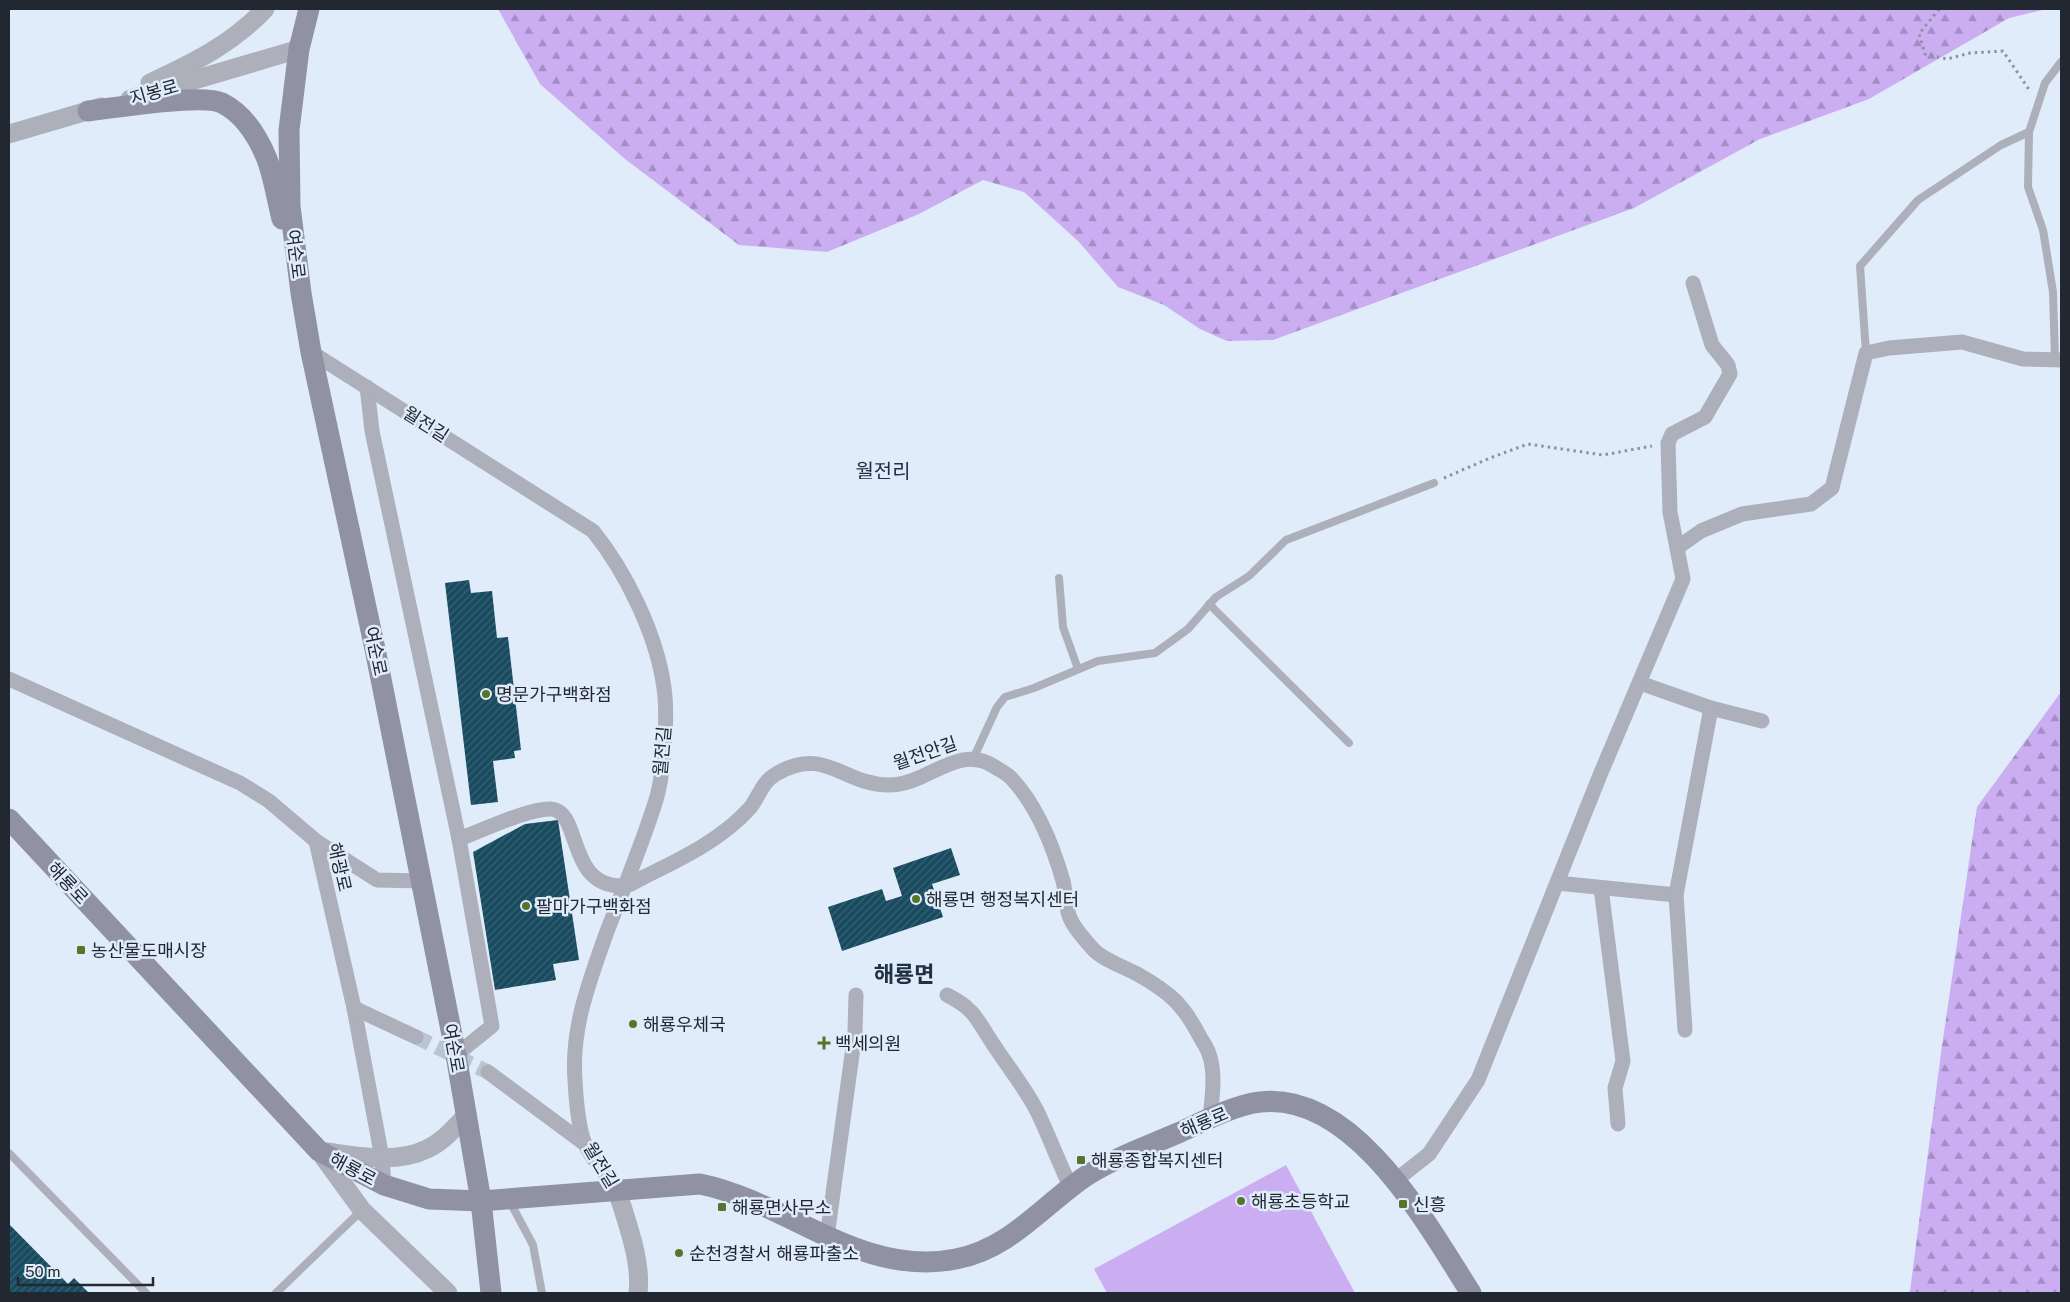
<svg xmlns="http://www.w3.org/2000/svg" width="2070" height="1302" viewBox="0 0 2070 1302" font-family="'Public Sans','Noto Sans KR',sans-serif">
  <style>
    .forest { fill: url(#forest-firs) }
    .pitch { fill: #cbadf2 }
    .building { fill: url(#building-hatch) }
    .lines { fill: none; stroke-linecap: round; stroke-linejoin: round }
    .minor-tunnel { stroke: #bac5d2; stroke-width: 15; stroke-dasharray: 15 8; stroke-linecap: butt }
    .path { stroke: #8a949f; stroke-width: 3; stroke-dasharray: 2.5 4; stroke-linecap: butt }
    .service { stroke: #adafbb; stroke-width: 8 }
    .minor { stroke: #adafbb; stroke-width: 15 }
    .tertiary { stroke: #adafbb; stroke-width: 19 }
    .secondary { stroke: #9092a4; stroke-width: 21 }
    .poi-dot { fill: #55752c; stroke: #e0ecfa; stroke-width: 2 }
    .labels { text-anchor: middle; dominant-baseline: central; stroke-width: 5; stroke-linejoin: round; paint-order: stroke }
    .street-label { font-size: 18px; fill: #212831; stroke: #e0ecfa }
    .poi-label { font-size: 18px; fill: #212831; stroke: #e0ecfa; text-anchor: start }
    .quarter-label { font-size: 20px; fill: #213042; stroke: #e0ecfa }
    .district-label { font-size: 22px; font-weight: bold; fill: #213042; stroke: #e0ecfa }
  </style>
  <defs>
    <pattern id="forest-firs" width="22" height="20" patternUnits="userSpaceOnUse" patternTransform="scale(1.25)"><rect width="22" height="20" fill="#cbadf2"/><path d="M5 1l3.5 6h-7zM16 11l3.5 6h-7z" fill="#a48dc5"/></pattern>
    <pattern id="building-hatch" width="6" height="6" patternUnits="userSpaceOnUse" patternTransform="scale(1.25)"><rect width="6" height="6" fill="#184b60"/><path d="M-1 1l2-2M0 6l6-6M5 7l2-2" fill="none" stroke="#396273"/></pattern>
  </defs>
  <rect width="100%" height="100%" fill="#e0ecfa"/>
  <g class="forest">
    <path d="M498,9H2047L2009,18L1869,99L1760,139L1634,208L1273,340L1227,341L1200,329L1164,305L1118,287L1079,242L1024,192L983,180L919,214L827,252L739,245L625,159L540,84Z"/>
    <path d="M2061,692V1293H1906L1910,1291L1941,1053L1977,807Z"/>
  </g>
  <path class="pitch" d="M1286,1165L1355,1293H1107L1094,1269Z"/>
  <g class="building">
    <path d="M469,580L471,593L492,591L497,638L508,637L521,750L514,751L515,758L493,761L498,802L471,805L445,583Z"/>
    <path d="M558,820L579,960L553,964L556,980L495,990L473,852L525,824Z"/>
    <path d="M951,848L960,875L932,884L943,917L842,951L828,907L882,889L886,901L902,896L893,868Z"/>
    <path d="M9,1224L68,1284L74,1278L89,1293H9Z"/>
  </g>
  <g class="lines">
    <path class="minor-tunnel" d="M416,1037L488,1072"/>
    <g class="path">
      <path d="M1939,9L1919,34L1925,54L1947,59L1970,53L2003,51L2030,91"/>
      <path d="M1444,478L1490,458L1528,444L1603,455L1652,446"/>
    </g>
    <g class="service">
      <path d="M2029,132L2028,187L2043,230L2053,292L2055,359"/>
      <path d="M1866,353L1860,266L1918,200L2001,145L2029,132L2045,83L2061,62"/>
      <path d="M1059,578L1063,627L1078,669"/>
      <path d="M1209,604L1349,743"/>
      <path d="M974,757L997,707L1005,697L1034,688L1098,661L1155,653L1188,629L1216,597L1249,576L1286,540L1434,483"/>
      <path d="M9,1153L146,1293"/>
      <path d="M510,1202L533,1245L542,1293"/>
      <path d="M276,1293L362,1210"/>
    </g>
    <g class="minor">
      <path d="M311,352L593,531C626,572 657,635 664,688C668,715 664,774 656,800C642,845 623,890 606,934C589,983 571,1028 575,1080C576,1099 578,1127 585,1144C592,1160 607,1175 617,1190"/>
      <path d="M367,387L372,431L459,839L492,1026L456,1055"/>
      <path d="M1677,548L1701,531L1742,514L1811,504L1832,488L1866,353L1889,348L1962,342L2023,359L2061,360"/>
      <path d="M9,679L240,783L269,801L316,841L354,1008L382,1158L384,1185"/>
      <path d="M1640,683L1711,708L1762,721"/>
      <path d="M459,839C481,831 529,808 551,809C582,811 566,886 622,886C629,887 639,879 646,876C683,858 722,839 750,808C759,797 762,782 776,774C825,745 843,785 889,785C929,785 958,742 995,767C1001,771 1008,774 1012,779C1037,806 1053,846 1063,881C1066,892 1065,907 1070,918C1074,928 1085,940 1092,948C1102,960 1125,967 1139,975C1170,993 1182,1003 1199,1035C1202,1041 1207,1047 1209,1054C1216,1073 1212,1098 1210,1118"/>
      <path d="M316,841L377,880L422,881"/>
      <path d="M1557,883L1676,895L1711,708"/>
      <path d="M1601,888L1623,1061L1615,1088L1618,1124"/>
      <path d="M1676,895L1685,1030"/>
      <path d="M947,995C977,1010 977,1021 995,1047C1009,1068 1025,1088 1037,1111C1049,1136 1059,1163 1071,1188"/>
      <path d="M354,1008L416,1037"/>
      <path d="M488,1072L585,1144"/>
      <path d="M1396,1180L1429,1154L1478,1080L1600,775L1683,579L1670,512L1668,443L1672,434L1705,417L1730,374L1728,365L1712,345L1693,283"/>
      <path d="M827,1237L855,1033L856,995"/>
    </g>
    <g class="tertiary">
      <path d="M150,83C193,63 232,44 265,9"/>
      <path d="M130,99L299,49"/>
      <path d="M9,134L101,107"/>
      <path d="M617,1190C626,1221 642,1260 638,1293"/>
      <path d="M448,1293L362,1210L319,1151C353,1155 395,1165 427,1149C443,1142 454,1128 466,1116"/>
    </g>
    <g class="secondary">
      <path d="M309,9L299,49L289,130L290,206L301,293L311,352L375,649L456,1055L481,1201L491,1293"/>
      <path d="M88,111C115,108 201,93 222,103C244,114 258,137 267,159C274,178 277,199 282,219"/>
      <path d="M9,819L319,1151L384,1185L429,1199L481,1201L700,1184C788,1202 860,1278 956,1259C1010,1249 1043,1205 1086,1176C1114,1158 1148,1146 1178,1133C1202,1122 1234,1105 1260,1102C1355,1091 1428,1226 1471,1293"/>
    </g>
  </g>
  <g class="poi-dot">
    <circle cx="486" cy="694" r="5"/>
    <circle cx="916" cy="899" r="5"/>
    <circle cx="526" cy="906" r="5"/>
    <rect x="76" y="945" width="10" height="10" rx="2.5"/>
    <circle cx="633" cy="1024" r="5"/>
    <path d="M821.5 1035.5h5v5h5v5h-5v5h-5v-5h-5v-5h5z"/>
    <rect x="1076" y="1155" width="10" height="10" rx="2.5"/>
    <circle cx="1241" cy="1201" r="5"/>
    <rect x="1398" y="1199" width="10" height="10" rx="2.5"/>
    <rect x="717" y="1202" width="10" height="10" rx="2.5"/>
    <circle cx="679" cy="1253" r="5"/>
  </g>
  <g class="labels">
    <g class="street-label">
      <text transform="translate(154 92) rotate(-16)">지봉로</text>
      <text transform="translate(296 254) rotate(83)">여순로</text>
      <text transform="translate(426 424) rotate(32)">월전길</text>
      <text transform="translate(376 651) rotate(78)">여순로</text>
      <text transform="translate(662 751) rotate(-85)">월전길</text>
      <text transform="translate(925 753) rotate(-19)">월전안길</text>
      <text transform="translate(340 867) rotate(77)">해광로</text>
      <text transform="translate(68 883) rotate(47)">해룡로</text>
      <text transform="translate(454 1048) rotate(80)">여순로</text>
      <text transform="translate(1204 1122) rotate(-23)">해룡로</text>
      <text transform="translate(601 1165) rotate(59)">월전길</text>
      <text transform="translate(353 1169) rotate(28)">해룡로</text>
    </g>
    <g class="poi-label">
      <text x="496" y="694">명문가구백화점</text>
      <text x="926" y="899">해룡면 행정복지센터</text>
      <text x="536" y="906">팔마가구백화점</text>
      <text x="91" y="950">농산물도매시장</text>
      <text x="643" y="1024">해룡우체국</text>
      <text x="835" y="1043">백세의원</text>
      <text x="1091" y="1160">해룡종합복지센터</text>
      <text x="1251" y="1201">해룡초등학교</text>
      <text x="1413" y="1204">신흥</text>
      <text x="732" y="1207">해룡면사무소</text>
      <text x="689" y="1253">순천경찰서 해룡파출소</text>
    </g>
    <g class="quarter-label">
      <text x="883" y="471">월전리</text>
    </g>
    <g class="district-label">
      <text x="904" y="974">해룡면</text>
    </g>
  </g>
  <rect width="2070" height="1302" fill="none" stroke="#212831" stroke-width="20"/>
  <path d="M18 1277v8h135v-8" fill="none" stroke="#212831" stroke-width="2.5"/>
  <text x="25" y="1277" font-size="15" fill="#212831" stroke="#e0ecfa" stroke-width="4" paint-order="stroke">50 m</text>
</svg>
